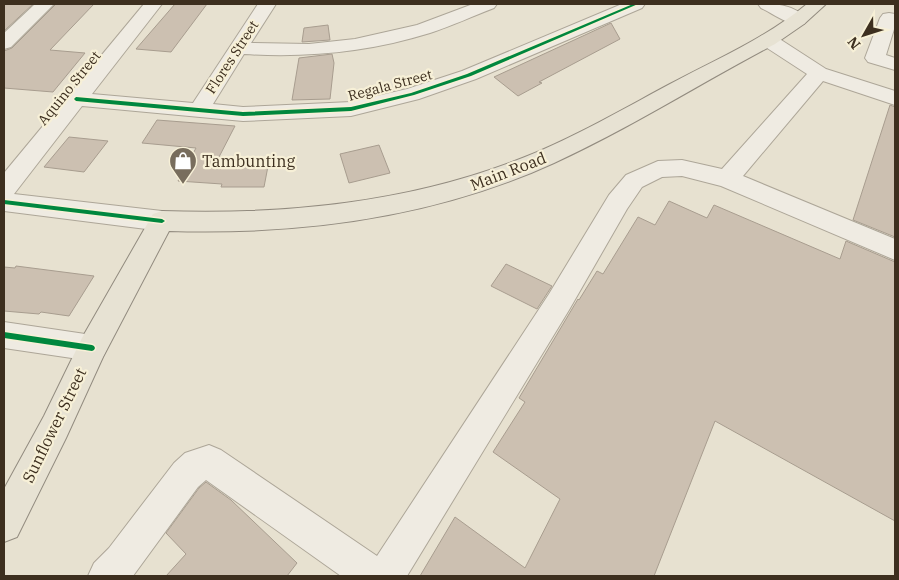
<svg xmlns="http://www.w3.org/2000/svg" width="899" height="580" viewBox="0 0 899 580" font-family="'IBM Plex Serif',serif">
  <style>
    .building { fill: #ccc0b1; stroke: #a89d8f }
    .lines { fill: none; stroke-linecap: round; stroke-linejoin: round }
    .minor-casing { stroke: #ada698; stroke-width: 2 }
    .major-casing { stroke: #928b7f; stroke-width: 2 }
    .minor { fill: #efebe2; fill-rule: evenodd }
    .major { fill: #e7e2d3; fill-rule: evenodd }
    .cycleway-casing { stroke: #f7f0d7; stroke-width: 3 }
    .cycleway { fill: #00873e; fill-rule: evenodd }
    .labels { text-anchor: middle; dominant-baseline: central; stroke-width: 4.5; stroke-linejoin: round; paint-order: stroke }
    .far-street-label { font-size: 14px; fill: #3d2f1f; stroke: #f7f0d7 }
    .poi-label { font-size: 16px; fill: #3d2f1f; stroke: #f7f0d7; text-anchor: start }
    .street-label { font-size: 16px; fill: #3d2f1f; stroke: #f7f0d7 }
  </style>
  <rect width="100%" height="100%" fill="#e7e1d0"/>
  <g class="building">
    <path d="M4,4H33L4,31Z"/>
    <path d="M56,4H94L50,50L85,53L53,92L4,88V51L12,48Z"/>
    <path d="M175,4H207L171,52L136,49Z"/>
    <path d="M611,23L620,39L539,82L542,83L518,96L494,77Z"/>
    <path d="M328,25L330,40L302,42L304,28Z"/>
    <path d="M332,54L334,63L330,99L292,100L299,58Z"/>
    <path d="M890,105L895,107V237L853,220Z"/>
    <path d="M157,120L235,126L219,157L269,161L264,187H221L222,184L178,181L196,148L142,143Z"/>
    <path d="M69,137L108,141L84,172L44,167Z"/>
    <path d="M379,145L390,173L349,183L340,154Z"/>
    <path d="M669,201L707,218L714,205L840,259L846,241L895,262V521L715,421L654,576H420L455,517L525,568L560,499L493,452L525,402L519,398L578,299L579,300L597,271L603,274L638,217L655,225Z"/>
    <path d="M506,264L552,286L537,309L491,286Z"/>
    <path d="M16,266L94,276L69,316L41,312L39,314L4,311V267L15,268Z"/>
    <path d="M206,482L231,500L297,563L287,576H166L186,554L166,533L199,488Z"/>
  </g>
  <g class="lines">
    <defs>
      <g id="minor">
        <path d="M35,4H54L11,47L4,49V33Z"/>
        <path d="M144,4H162L92,94L193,103L258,4H276L251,43L309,44L355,39L417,25L473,4H497L494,8C473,16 452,26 430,33C369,52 308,58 244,54L213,104L243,107L351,102L407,89L462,71L622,4H645L642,8L476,79L419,99L351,116L243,121L82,106L14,194L162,211L171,214L175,221L171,228L162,231L4,211V173Z"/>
        <path d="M758,4C774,3 797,5 807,20L804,24C790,27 774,14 761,8Z"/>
        <path d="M889,13L895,14V26L886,55L895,58V70L868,62L865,58L880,18L883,14Z"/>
        <path d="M768,34L775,36L826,69L895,91V105L823,81L743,176L895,239V260L721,186L682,176L662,177L642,187L627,209L569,310L407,576H341L206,480L198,487L133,576H88L94,563L109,548L174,463L185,453L209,445L221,450L377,556L549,294L609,195L626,175L658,161L682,160L722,169L807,74L761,44L759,40L761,36Z"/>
        <path d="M4,322L92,335L102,338L107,348L102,358L92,361L4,348Z"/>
      </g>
      <path id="major" d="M807,4H826L804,24L775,44C701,83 630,128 554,163C434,218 300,235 169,231L103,357L66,438L17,537L4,542V489L44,416L82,338L153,214L162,211C286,215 409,203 525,157C575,137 623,109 670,84C717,59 766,38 807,4Z"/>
    </defs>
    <use href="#minor" class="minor-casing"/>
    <use href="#major" class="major-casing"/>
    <use href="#minor" class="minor"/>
    <use href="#major" class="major"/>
    <defs>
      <g id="cycleway">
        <path d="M633,4H638L471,76L414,95L351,111L243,116L76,101L74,99L76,97L243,112L351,107L411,93L467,74Z"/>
        <path d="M4,200L162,219L165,221L162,223L4,204Z"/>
        <path d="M4,332L92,345L94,346L95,348L94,350L92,351L4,338Z"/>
      </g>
    </defs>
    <use href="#cycleway" class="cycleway-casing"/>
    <use href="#cycleway" class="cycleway"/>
  </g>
  <defs>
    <symbol id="shop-pin" viewBox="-11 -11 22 30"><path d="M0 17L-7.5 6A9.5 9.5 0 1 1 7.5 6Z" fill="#786d5d" stroke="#f7f0d7"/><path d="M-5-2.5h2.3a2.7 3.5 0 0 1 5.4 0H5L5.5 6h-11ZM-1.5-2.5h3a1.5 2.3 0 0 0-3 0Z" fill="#fff"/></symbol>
  </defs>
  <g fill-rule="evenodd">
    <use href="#shop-pin" x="167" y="145" width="32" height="43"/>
  </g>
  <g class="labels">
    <g class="far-street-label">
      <text transform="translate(232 57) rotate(-57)">Flores Street</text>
      <text transform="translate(390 85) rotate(-15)">Regala Street</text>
      <text transform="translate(69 88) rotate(-51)">Aquino Street</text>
    </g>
    <g class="poi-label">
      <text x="202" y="161">Tambunting</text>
    </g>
    <g class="street-label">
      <text transform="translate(508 171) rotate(-21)">Main Road</text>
      <text transform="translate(54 425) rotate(-64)">Sunflower Street</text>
    </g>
  </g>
  <rect width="899" height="580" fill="none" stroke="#3d2f1f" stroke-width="10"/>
  <g transform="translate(864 35) rotate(231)" stroke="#f7f0d7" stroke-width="4" paint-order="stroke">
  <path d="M0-4L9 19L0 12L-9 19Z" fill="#3d2f1f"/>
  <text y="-8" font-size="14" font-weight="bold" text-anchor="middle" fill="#3d2f1f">N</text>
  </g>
</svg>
